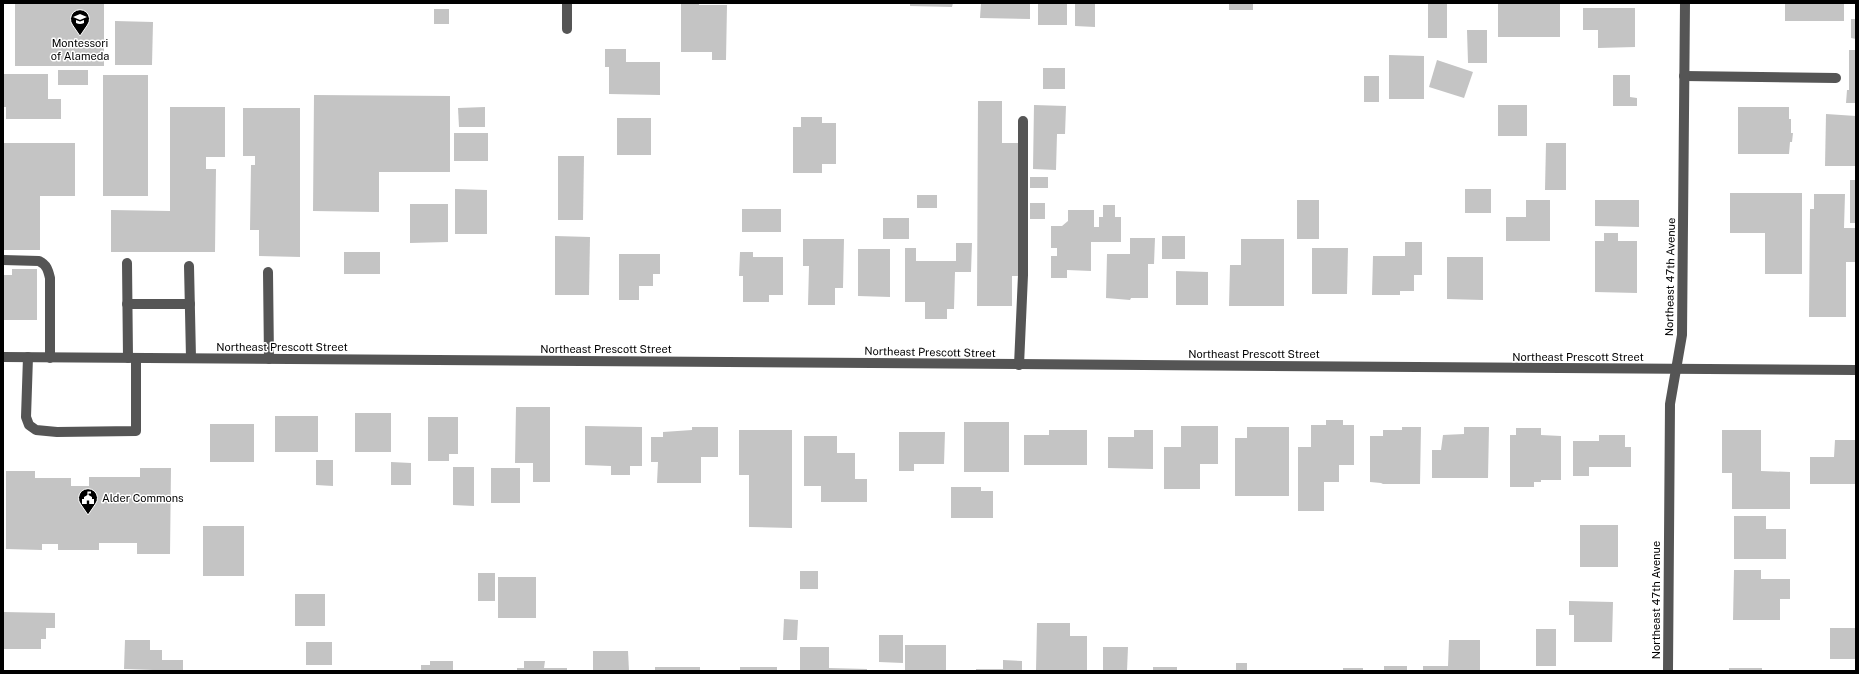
<svg xmlns="http://www.w3.org/2000/svg" width="1859" height="674" viewBox="0 0 1859 674" font-family="'Public Sans',sans-serif">
  <style>
    .building { fill: #c4c4c4 }
    .lines { fill: none; stroke-linecap: round; stroke-linejoin: round }
    .minor { stroke: #555; stroke-width: 10 }
    .labels { text-anchor: middle; dominant-baseline: central; stroke-width: 3; stroke-linejoin: round; paint-order: stroke }
    .poi-label { font-size: 11px; fill: #000; stroke: #fff }
    .street-label { font-size: 11px; fill: #000; stroke: #fff }
  </style>
  <rect width="100%" height="100%" fill="#fff"/>
  <g class="building">
    <rect x="15" y="3" width="89" height="63"/>
    <path d="M681,3H699V5H727L726,60H712V52H681Z"/>
    <path d="M910,3H953L952,7L910,6Z"/>
    <path d="M981,3H1030V19L980,18Z"/>
    <rect x="1038" y="3" width="29" height="22"/>
    <path d="M1075,3H1095V27L1075,26Z"/>
    <rect x="1229" y="3" width="24" height="7"/>
    <rect x="1428" y="3" width="19" height="35"/>
    <rect x="1785" y="3" width="59" height="18"/>
    <rect x="1498" y="4" width="62" height="33"/>
    <path d="M1583,8H1635V47L1598,48V30H1583Z"/>
    <rect x="434" y="9" width="15" height="15"/>
    <path d="M1851,19H1856V39L1851,38Z"/>
    <path d="M115,21L153,22L152,65H115Z"/>
    <path d="M1467,30H1487V63H1468Z"/>
    <path d="M605,49H626V62H660V95L609,94V67H605Z"/>
    <path d="M1849,50H1856V103H1846L1847,90H1849Z"/>
    <path d="M1389,55L1424,56V99H1389Z"/>
    <path d="M1437,60L1473,72L1464,98L1429,87Z"/>
    <rect x="1043" y="68" width="22" height="21"/>
    <rect x="58" y="70" width="30" height="15"/>
    <path d="M4,74H48V99H61V119H6V107H3Z"/>
    <rect x="103" y="75" width="45" height="121"/>
    <path d="M1613,75H1630V97L1637,98V106H1613Z"/>
    <rect x="1364" y="76" width="15" height="26"/>
    <path d="M314,95L450,96V172H379V212L313,211Z"/>
    <path d="M978,101H1002V143H1019V276H1012V306H977Z"/>
    <path d="M1034,105L1066,106L1065,134H1057L1056,170L1033,169Z"/>
    <rect x="1498" y="105" width="29" height="31"/>
    <path d="M170,107H225V157H206V169H216L215,252H111V210L170,211Z"/>
    <path d="M485,107V127H459L458,108Z"/>
    <path d="M1738,107H1789V119H1791V133H1793L1792,142H1790L1789,154H1738Z"/>
    <path d="M243,108H300V257L259,256V230H250L251,165H255V156H243Z"/>
    <path d="M1826,114L1856,116V166H1825Z"/>
    <path d="M801,117H822V123H836V164H822V173H793V127H801Z"/>
    <rect x="617" y="118" width="34" height="37"/>
    <rect x="454" y="133" width="34" height="28"/>
    <path d="M3,143H75V196H40V250H3Z"/>
    <path d="M1546,143H1566V190H1545Z"/>
    <path d="M558,156H584L583,220H558Z"/>
    <rect x="1030" y="177" width="18" height="11"/>
    <rect x="1850" y="180" width="6" height="43"/>
    <path d="M455,189L487,190V234H455Z"/>
    <rect x="1465" y="189" width="26" height="24"/>
    <path d="M1730,193H1802V274H1765V233H1730Z"/>
    <path d="M1814,194H1845L1844,228H1856L1855,262H1846V317H1809L1810,209H1814Z"/>
    <rect x="917" y="195" width="20" height="13"/>
    <rect x="1297" y="200" width="22" height="39"/>
    <path d="M1526,200H1550V241H1506V217H1526Z"/>
    <path d="M1595,200H1639V227L1595,226Z"/>
    <rect x="1030" y="203" width="15" height="16"/>
    <path d="M410,204H448V242L410,243Z"/>
    <path d="M1103,205H1115V217H1121V242H1091V271L1067,270V278H1051V256H1057V248H1051V226H1062L1068,221V210H1094V227H1099V217H1103Z"/>
    <rect x="742" y="209" width="39" height="23"/>
    <rect x="883" y="218" width="26" height="21"/>
    <path d="M1604,233H1618V241H1637V293L1595,292V241H1604Z"/>
    <path d="M555,236L590,237L589,295H555Z"/>
    <rect x="1162" y="236" width="23" height="23"/>
    <path d="M1130,238H1155L1154,264H1148V298H1131L1130,300L1106,298L1107,254H1130Z"/>
    <path d="M803,239H844L843,288H835V305H808L809,266H803Z"/>
    <path d="M1241,239H1284V306H1229L1230,265H1241Z"/>
    <path d="M1405,242H1422V275H1414V291H1400V295H1372L1373,256H1405Z"/>
    <path d="M956,243H972L971,272H955L954,309H947V319H925V302H905V248H916V261H956Z"/>
    <path d="M1312,248H1348L1347,294H1312Z"/>
    <path d="M858,249H890V297L858,296Z"/>
    <rect x="344" y="252" width="36" height="22"/>
    <path d="M740,252H753V257H783V295H769V302H743V276H739Z"/>
    <path d="M619,254H660V274H653V286H639V300H619Z"/>
    <path d="M1447,257H1483V300L1447,299Z"/>
    <path d="M12,269H37V320H3V275H12Z"/>
    <path d="M1176,271L1208,272V305H1176Z"/>
    <path d="M516,407H550V482H533V463H515Z"/>
    <rect x="355" y="413" width="36" height="39"/>
    <rect x="275" y="416" width="43" height="36"/>
    <path d="M428,417H458V454H449V461H428Z"/>
    <path d="M1326,420H1343V425H1354V465H1339V482H1324V511H1298V447H1311V425H1326Z"/>
    <rect x="964" y="422" width="45" height="50"/>
    <rect x="210" y="424" width="44" height="38"/>
    <path d="M585,426L642,427V466H630V475H611V466L585,465Z"/>
    <path d="M1181,426H1218V464H1200V489H1164V447H1181Z"/>
    <path d="M692,427H718V457H701V483H657L658,462H651V437H663V432L692,430Z"/>
    <path d="M1247,427H1289V496H1235V438H1247Z"/>
    <path d="M1402,427H1421L1420,484H1383L1381,483L1370,482V436H1383V430H1402Z"/>
    <path d="M1464,427H1489L1488,478H1432V450H1441L1443,435L1464,434Z"/>
    <path d="M1516,428H1541V435L1561,436V480H1541V482H1534V487H1510V435H1516Z"/>
    <path d="M739,430H792V528L749,527V475H739Z"/>
    <path d="M1049,430H1087V465H1024V435H1049Z"/>
    <path d="M1134,430H1153V469L1108,468V437H1134Z"/>
    <path d="M1722,430H1761V471L1790,472V509H1732V473H1722Z"/>
    <path d="M899,432H945L944,464H914V471H899Z"/>
    <path d="M1599,435H1625V447H1631V467H1589V476H1573V441H1599Z"/>
    <path d="M804,436H837V453H855V479H867V502H821V486H804Z"/>
    <path d="M1835,440H1856V484H1810V457H1834Z"/>
    <path d="M316,460H333V486L316,485Z"/>
    <path d="M391,462L411,463V485H391Z"/>
    <path d="M453,467H474V506L453,505Z"/>
    <path d="M140,468H171L170,554H137V543H99V550H58V544H42V550L6,549V471H35V478H71V486H89V477H140Z"/>
    <rect x="491" y="468" width="29" height="35"/>
    <path d="M951,487H981V491H993V518H951Z"/>
    <path d="M1734,516H1766V529H1786V559H1734Z"/>
    <rect x="1580" y="525" width="38" height="42"/>
    <rect x="203" y="526" width="41" height="50"/>
    <path d="M1734,570H1761V579H1790V599H1780V620H1733Z"/>
    <rect x="800" y="571" width="18" height="18"/>
    <rect x="478" y="573" width="17" height="28"/>
    <rect x="498" y="577" width="38" height="41"/>
    <rect x="295" y="594" width="30" height="32"/>
    <path d="M1569,601L1613,602L1612,642H1574V615H1569Z"/>
    <path d="M3,612L55,613V628H46V639H41V649H3Z"/>
    <path d="M784,619L798,620L797,640H783Z"/>
    <path d="M1037,623H1070V636H1087V671H1036Z"/>
    <rect x="1830" y="628" width="26" height="31"/>
    <rect x="1536" y="629" width="20" height="37"/>
    <path d="M879,635H903V663L879,662Z"/>
    <path d="M125,640H150V650H162V660H183V671L124,669Z"/>
    <path d="M1449,640H1480V671H1423V666H1448Z"/>
    <rect x="306" y="642" width="26" height="23"/>
    <rect x="905" y="645" width="41" height="26"/>
    <path d="M800,647H829V668L867,669V671H800Z"/>
    <path d="M1103,647H1128L1127,671H1103Z"/>
    <path d="M593,651H628L629,671H593Z"/>
    <path d="M1003,660L1022,661V671H976V669H1003Z"/>
    <path d="M430,661H453V671H421V665H430Z"/>
    <path d="M524,661H545L544,668H567V671H517V668H524Z"/>
    <rect x="1236" y="663" width="11" height="8"/>
    <rect x="1384" y="666" width="23" height="5"/>
    <rect x="655" y="667" width="45" height="4"/>
    <rect x="740" y="667" width="37" height="4"/>
    <rect x="1153" y="667" width="24" height="4"/>
    <rect x="1343" y="668" width="20" height="3"/>
    <rect x="1729" y="668" width="33" height="3"/>
  </g>
  <g class="lines">
    <g class="minor">
      <path d="M567,3V29"/>
      <path d="M1684,76L1836,78"/>
      <path d="M3,260L39,261C47,265 48,270 50,278V358"/>
      <path d="M127,263L128,358"/>
      <path d="M189,266L191,358"/>
      <path d="M268,272L269,359"/>
      <path d="M127,304H190"/>
      <path d="M3,357L1856,370"/>
      <path d="M28,357L26,417L29,425L36,430L57,432L136,431V358"/>
      <path d="M1019,365L1023,275V121"/>
      <path d="M1668,671L1670,404L1682,335L1685,3"/>
    </g>
  </g>
  <defs>
    <symbol id="school-pin" viewBox="-11 -11 22 30"><path d="M0 17L-7.5 6A9.5 9.5 0 1 1 7.5 6Z" fill="#000" stroke="#fff"/><path d="M0-5L7-2L0 1L-7-2ZM-4 1L0 2.5L4 1V4Q0 6-4 4Z" fill="#fff"/></symbol>
    <symbol id="civic-pin" viewBox="-11 -11 22 30"><path d="M0 17L-7.5 6A9.5 9.5 0 1 1 7.5 6Z" fill="#000" stroke="#fff"/><path d="M-.6-6.5H3V-4.5H.6V-3L4-1V1h2V6H-6V1h2V-1L-.6-3ZM-1.2 2.5V6h2.4V2.5Z" fill="#fff"/></symbol>
  </defs>
  <g fill-rule="evenodd">
    <use href="#school-pin" x="69" y="8" width="22" height="30"/>
    <use href="#civic-pin" x="77" y="487" width="22" height="30"/>
  </g>
  <g class="labels">
    <g class="poi-label">
      <text x="80" y="43">Montessori<tspan x="80" dy="13">of Alameda</tspan></text>
      <text x="102" y="498" text-anchor="start">Alder Commons</text>
    </g>
    <g class="street-label">
      <text transform="translate(1670 277) rotate(-89)">Northeast 47th Avenue</text>
      <text x="282" y="347">Northeast Prescott Street</text>
      <text x="606" y="349">Northeast Prescott Street</text>
      <text transform="translate(930 352) rotate(1)">Northeast Prescott Street</text>
      <text x="1254" y="354">Northeast Prescott Street</text>
      <text x="1578" y="357">Northeast Prescott Street</text>
      <text transform="translate(1656 600) rotate(-90)">Northeast 47th Avenue</text>
    </g>
  </g>
  <rect width="1859" height="674" fill="none" stroke="#000000" stroke-width="8"/>
</svg>
